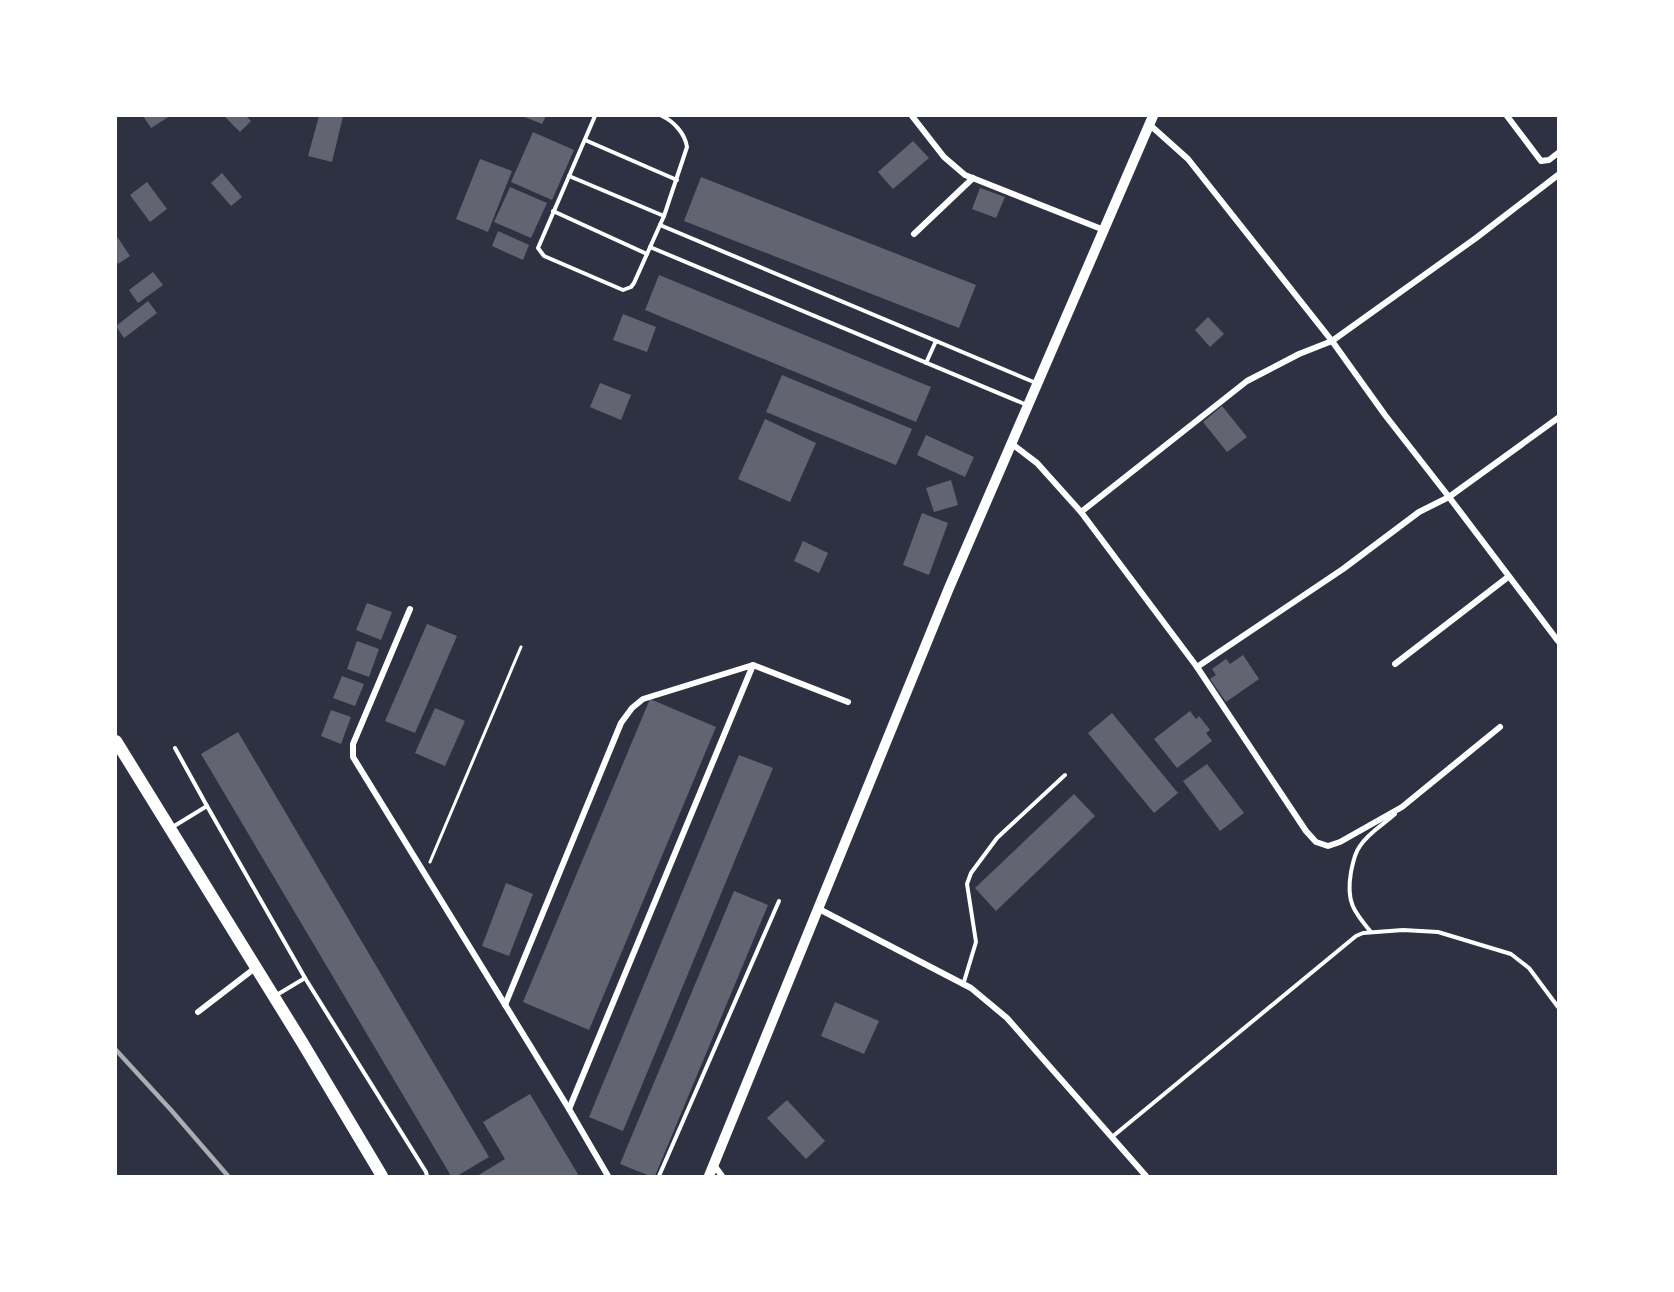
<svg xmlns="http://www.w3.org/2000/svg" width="1674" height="1292" viewBox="0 0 1674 1292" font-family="Literata,serif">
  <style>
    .building { fill: #626471 }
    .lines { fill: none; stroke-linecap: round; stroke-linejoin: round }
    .path { stroke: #fff; stroke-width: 3 }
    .service { stroke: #fff; stroke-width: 4 }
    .minor { stroke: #fff; stroke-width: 6 }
    .secondary { stroke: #fff; stroke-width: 10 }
    .trunk { stroke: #fff; stroke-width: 12 }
    .rail { stroke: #abadb3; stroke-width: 4.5 }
  </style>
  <rect width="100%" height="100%" fill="#2d3142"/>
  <g class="building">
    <path d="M143,116H170L151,128Z"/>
    <path d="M224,116H246L251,121L240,132Z"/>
    <path d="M319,116H343L332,162L308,156Z"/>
    <path d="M522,116H546L542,124Z"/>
    <path d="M533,132L574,150L552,200L511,182Z"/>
    <path d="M913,141L929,158L893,189L878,172Z"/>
    <path d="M480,159L512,171L488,232L456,219Z"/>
    <path d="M222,173L242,197L231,206L211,183Z"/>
    <path d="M701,177L976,285L959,328L684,221Z"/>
    <path d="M147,182L167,209L150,222L130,195Z"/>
    <path d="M510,187L547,203L531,238L494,222Z"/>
    <path d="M980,188L1005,197L996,218L972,209Z"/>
    <path d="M498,231L529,245L523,260L492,246Z"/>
    <path d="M116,235L130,256L118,264L116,259Z"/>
    <path d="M153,272L163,285L138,303L129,290Z"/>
    <path d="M659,275L931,387L916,422L645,310Z"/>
    <path d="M148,301L157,313L124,338L116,326Z"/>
    <path d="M623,314L656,327L647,352L613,340Z"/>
    <path d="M1208,317L1224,334L1210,347L1195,330Z"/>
    <path d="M782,375L912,429L896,465L766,412Z"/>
    <path d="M600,383L631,395L621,420L590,407Z"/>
    <path d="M1222,406L1247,437L1227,452L1203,422Z"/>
    <path d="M765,419L816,443L790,502L738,479Z"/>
    <path d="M926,435L974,457L965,477L917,455Z"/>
    <path d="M951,480L958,505L934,512L926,488Z"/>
    <path d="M922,513L948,523L929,575L903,565Z"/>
    <path d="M803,541L828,553L819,573L794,561Z"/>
    <path d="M367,603L392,612L381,640L356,630Z"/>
    <path d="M427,624L457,636L415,733L385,721Z"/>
    <path d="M357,641L379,649L369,677L347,669Z"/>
    <path d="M1243,655L1259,679L1226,702L1210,679L1216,675L1212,669L1226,659L1230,664Z"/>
    <path d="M342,676L364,684L355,706L333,698Z"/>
    <path d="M650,699L716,727L589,1030L523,1002Z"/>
    <path d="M435,708L465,721L445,766L415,753Z"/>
    <path d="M331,710L351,717L341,744L321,736Z"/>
    <path d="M1190,711L1196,719L1199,716L1210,730L1206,733L1212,741L1177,768L1154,739Z"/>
    <path d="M1112,713L1178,793L1154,813L1088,733Z"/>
    <path d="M238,732L489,1157L457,1176H451L201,754Z"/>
    <path d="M739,755L773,768L623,1131L589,1117Z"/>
    <path d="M1207,764L1244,813L1220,831L1183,781Z"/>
    <path d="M1074,794L1095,816L996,911L975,888Z"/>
    <path d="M506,883L533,894L509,956L482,946Z"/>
    <path d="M734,891L768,905L655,1176H650L620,1164Z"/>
    <path d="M835,1002L879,1021L864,1054L821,1036Z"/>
    <path d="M530,1094L579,1176H477L505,1159L483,1122Z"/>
    <path d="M787,1100L825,1141L806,1159L767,1118Z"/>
  </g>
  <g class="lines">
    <path class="path" d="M430,862L521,647"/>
    <g class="service">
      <path d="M595,116L538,248L544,256L623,290L631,287L634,283L647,254L664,216L687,147C685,133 673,121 662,116"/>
      <path d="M585,140L677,180"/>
      <path d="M569,176L664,216"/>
      <path d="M553,211L647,254"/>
      <path d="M660,225L1036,383"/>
      <path d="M650,247L1027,405"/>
      <path d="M926,363L936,341"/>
      <path d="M175,748L207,806"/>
      <path d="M171,828L207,806L305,978L426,1172L427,1176"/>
      <path d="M1371,932C1353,911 1346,901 1351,872C1353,863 1354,854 1360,846C1368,833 1384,824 1395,814"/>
      <path d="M963,985L976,942L967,884L971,873L997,838L1065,775"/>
      <path d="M275,996L305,978"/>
      <path d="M1112,1137L1356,936L1363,933L1403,930L1438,932L1511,954L1529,968L1558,1007"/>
      <path d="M659,1176L779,901"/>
    </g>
    <g class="minor">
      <path d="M912,116L944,157L965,175L1104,230"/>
      <path d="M1507,116L1541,161L1549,160L1558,153"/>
      <path d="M1150,125L1188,159L1332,341L1385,415L1449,497L1558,418"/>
      <path d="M914,234L973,178"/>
      <path d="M1012,444L1037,463L1081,512L1197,667L1306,831L1316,842L1328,846L1340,842L1402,807L1500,727"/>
      <path d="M1081,512L1247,381L1299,354L1332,341L1476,238L1558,175"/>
      <path d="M410,609L353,744V757L569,1109L608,1176"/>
      <path d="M1395,664L1508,577"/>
      <path d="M753,665L848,702"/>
      <path d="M1197,667L1343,569L1419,512L1449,497L1558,641"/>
      <path d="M819,909L971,988L1007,1018L1146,1176"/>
      <path d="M505,1005L621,723L632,708L643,699L753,665L569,1109"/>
      <path d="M198,1012L255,968"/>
      <path d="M714,1165L722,1176"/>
    </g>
    <path class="secondary" d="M709,1176L949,588L1153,116"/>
    <path class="trunk" d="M116,741L302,1042L382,1176"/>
    <path class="rail" d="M116,1050L171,1110L228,1176"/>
  </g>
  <rect width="1674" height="1292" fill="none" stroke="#ffffff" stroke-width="234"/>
</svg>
